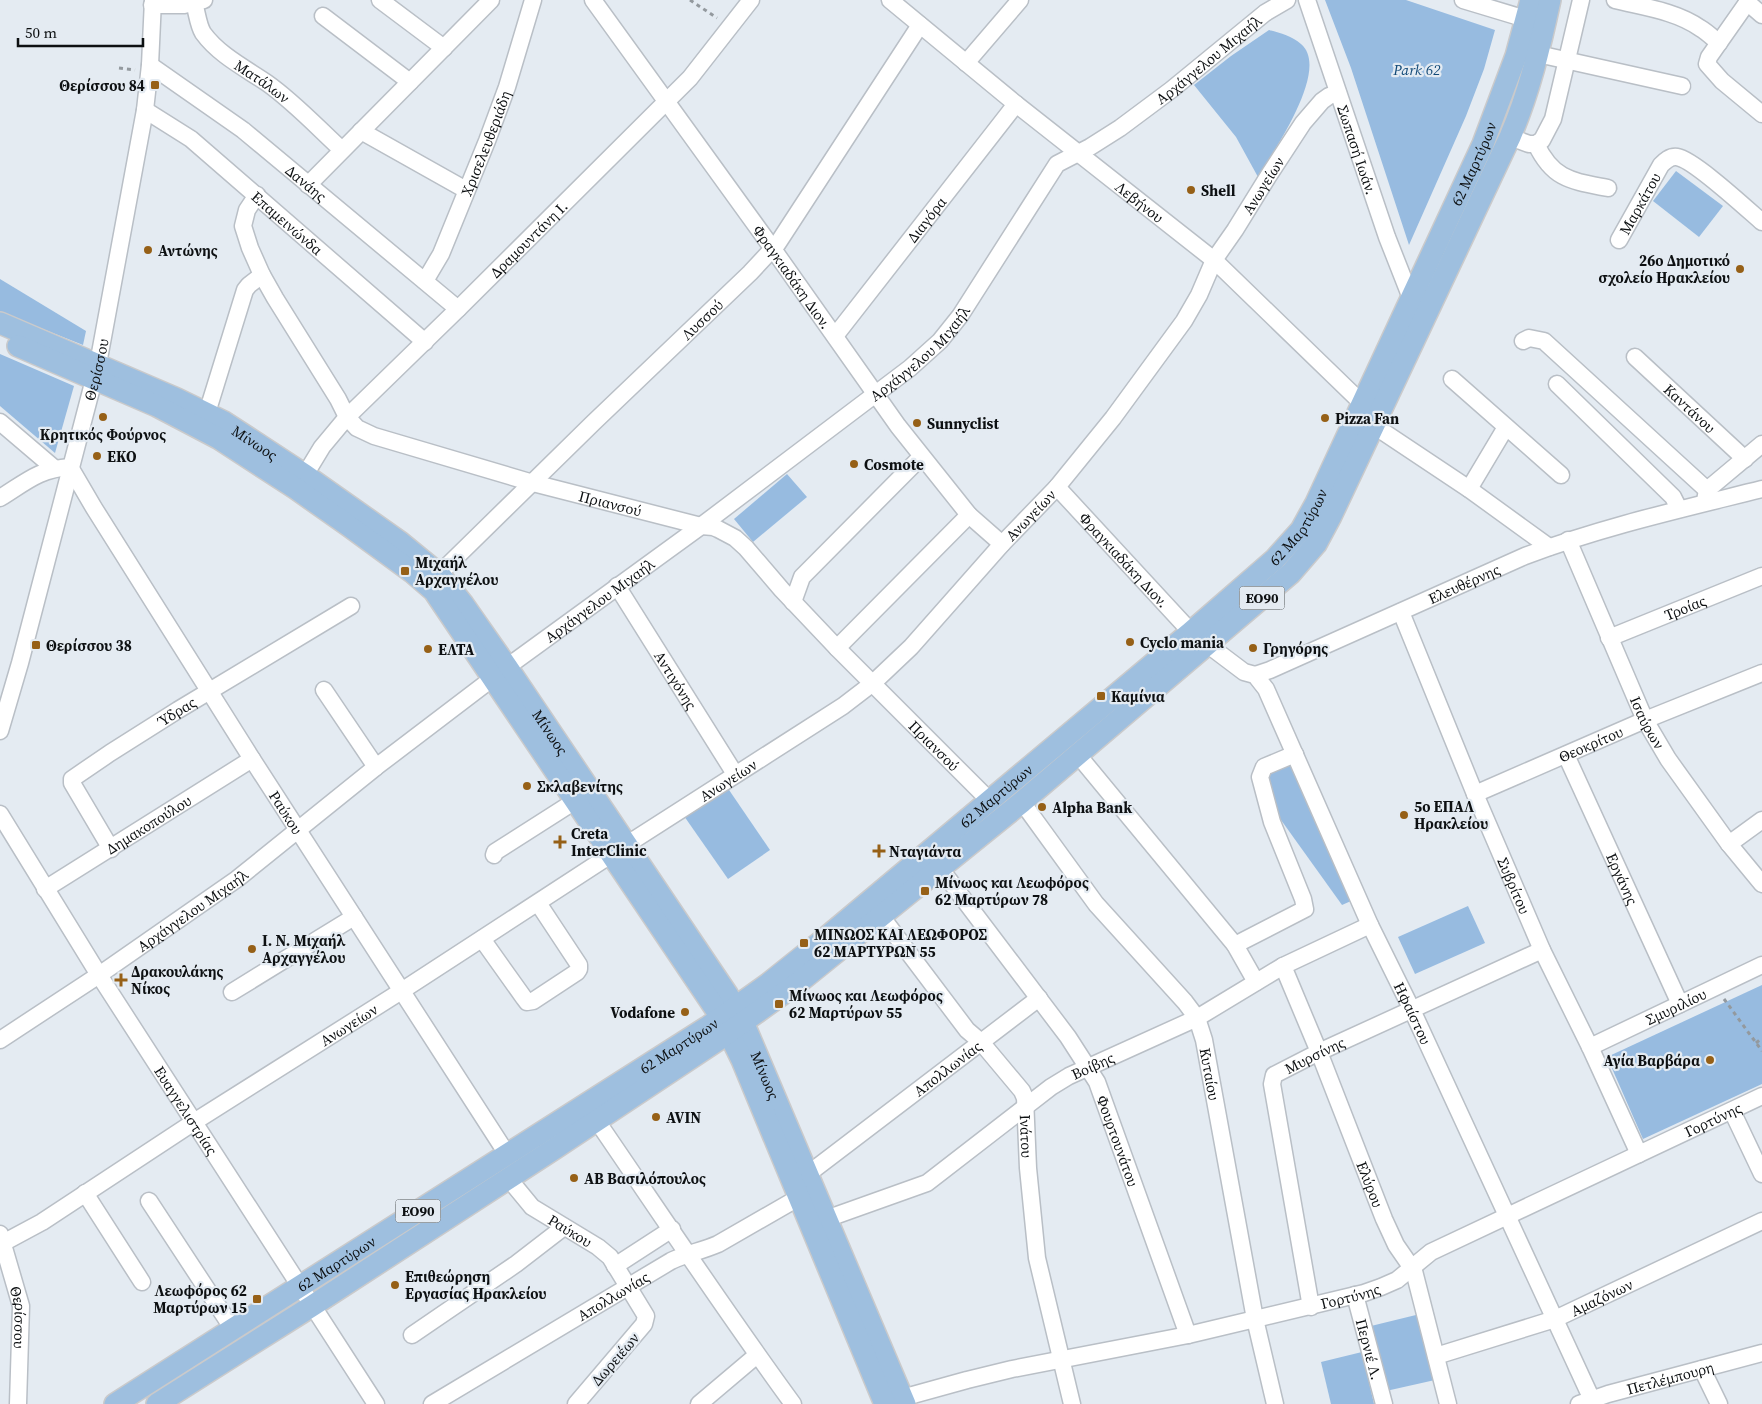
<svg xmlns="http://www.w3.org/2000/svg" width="1762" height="1404" viewBox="0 0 1762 1404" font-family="'Source Serif 4',serif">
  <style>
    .green { fill: #97bbe0 }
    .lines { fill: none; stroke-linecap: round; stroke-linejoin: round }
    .minor-casing { stroke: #b9bfc6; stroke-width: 19 }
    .major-casing { stroke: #cacacb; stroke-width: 24 }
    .path { stroke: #93999e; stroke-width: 3; stroke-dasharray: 4 4; stroke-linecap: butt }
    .minor { stroke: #fff; stroke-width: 16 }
    .major { stroke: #9ebfdf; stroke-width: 21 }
    .poi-dot { fill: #966017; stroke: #e4ebf2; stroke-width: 2 }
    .labels { text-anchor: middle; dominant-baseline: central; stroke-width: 4.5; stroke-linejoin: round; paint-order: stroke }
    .shield { fill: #e4ebf2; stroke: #4e5255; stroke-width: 1 }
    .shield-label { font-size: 14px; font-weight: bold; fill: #0d1012 }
    .street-label { font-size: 15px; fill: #0d1012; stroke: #e4ebf2 }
    .park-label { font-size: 15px; font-style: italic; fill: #114977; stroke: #e4ebf2 }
    .poi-label { font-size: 15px; font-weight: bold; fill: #0d1012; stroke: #e4ebf2; text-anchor: start }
  </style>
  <rect width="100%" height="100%" fill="#e4ebf2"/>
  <g class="green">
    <path d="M1325,0H1406L1495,30L1484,69L1466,116L1409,245L1351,68Z"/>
    <path d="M1269,30C1280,33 1292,36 1301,44C1331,69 1273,152 1258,177L1236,137L1194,85L1231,56Z"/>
    <path d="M1676,171L1723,206L1699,237L1653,201Z"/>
    <path d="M0,279L86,331L83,345L0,312Z"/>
    <path d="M0,354L74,386L55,453L0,406Z"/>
    <path d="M787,474L807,497L753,542L734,519Z"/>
    <path d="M1293,764L1351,901L1342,905L1276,813L1268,787L1270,774Z"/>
    <path d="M727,787L770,850L728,879L684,816Z"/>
    <path d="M1468,906L1485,943L1415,974L1398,937Z"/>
    <path d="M1762,985V1084L1643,1139L1607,1057Z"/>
    <path d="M1420,1314L1435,1380L1386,1391L1371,1326Z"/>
    <path d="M1362,1352L1374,1404H1331L1321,1362Z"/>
  </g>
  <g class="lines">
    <defs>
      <g id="minor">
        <path d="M380,0L444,48"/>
        <path id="s1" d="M593,0L773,249L898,426L969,515L1002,544"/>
        <path id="s2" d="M890,0L1016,104L1214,260L1370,411"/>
        <path id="s3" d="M1307,0L1387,237L1411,298"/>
        <path d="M1463,0L1526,19"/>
        <path d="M1615,0C1643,7 1676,11 1700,28C1707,32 1713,38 1719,43"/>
        <path d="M1749,0L1709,57L1707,64L1722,81L1762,114"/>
        <path d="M1747,2L1762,15"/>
        <path id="s4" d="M194,3C197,12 198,25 203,33C219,55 245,68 267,83C294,102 318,128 342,150"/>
        <path d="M152,5H184L204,0"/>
        <path d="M323,16L410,82"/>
        <path d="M1538,54L1682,86"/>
        <path d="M966,63L1020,0"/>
        <path id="s5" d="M150,65L243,130L458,309"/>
        <path id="s6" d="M145,110L191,139L425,342"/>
        <path d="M361,131L466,190"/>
        <path d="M1510,137L1529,144H1536L1542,140L1553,119L1581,0"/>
        <path d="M1536,144C1553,180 1572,181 1608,188"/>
        <path d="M308,185L491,0"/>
        <path id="s7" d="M257,195L247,210L243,226L250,248L262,275L275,298L338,399L347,417L357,428L374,436L533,483L701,526L713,527L718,529L735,538L746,548L782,590L837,648L989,800"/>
        <path id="s8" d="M1619,240L1661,165C1665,161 1670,156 1677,157C1693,159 1747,209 1762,222"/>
        <path id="s9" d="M425,281L441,254L487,141L507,87L533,0"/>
        <path id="s10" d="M835,336L1016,104"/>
        <path d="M1523,341L1529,338L1544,341L1707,490"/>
        <path id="s11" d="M1635,357L1745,459"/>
        <path d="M1452,379L1561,475"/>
        <path d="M1557,384L1673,497L1679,509"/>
        <path d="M207,413L245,290L249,285L262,275"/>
        <path d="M0,422L54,468"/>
        <path d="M1373,425L1469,489L1549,547"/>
        <path id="s12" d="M305,475L322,447L347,417L458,309L690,78L751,0"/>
        <path id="s13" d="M1057,487L1191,632L1244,672L1255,675L1266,689L1370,925L1412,1010L1594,1404"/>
        <path d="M1469,489L1506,427"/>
        <path id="s14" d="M0,498C26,482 39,469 70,467L94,508L252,759L507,1154"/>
        <path d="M1705,501L1707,490L1762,444"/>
        <path id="s15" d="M1568,540L1645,720L1668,759L1729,844L1762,884"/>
        <path id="s16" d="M439,574L593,423L750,273L778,243L920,25"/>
        <path id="s17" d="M617,586L735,774"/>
        <path d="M793,602L802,577L921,457"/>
        <path id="s18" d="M1401,612L1475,794L1542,950L1590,1047L1639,1154"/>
        <path id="s19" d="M1609,638L1762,576"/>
        <path d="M837,648L969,515"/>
        <path id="s20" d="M507,667L701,526L910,368L940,341L960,316L1057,164L1090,147L1120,128L1171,90L1265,13L1287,0"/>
        <path id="s21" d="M1255,675L1270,670L1525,556C1602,527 1682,509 1762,489"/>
        <path d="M324,690L376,767"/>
        <path id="s22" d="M0,731L20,663L98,364L145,110L150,65L153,0"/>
        <path d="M1078,755L1235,945L1256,982"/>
        <path id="s23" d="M1566,755L1680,1004"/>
        <path id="s24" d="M1475,794L1645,720L1762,673"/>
        <path id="s25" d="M1022,802L1096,904L1185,1002L1197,1018L1204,1040L1255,1319L1275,1404"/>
        <path id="s26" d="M0,814L99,975L376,1404"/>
        <path d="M1729,844L1762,820"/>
        <path id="s27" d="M626,845L843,706L873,683L911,647L1002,544L1057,487L1113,418L1184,321L1199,295L1214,260L1235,230L1269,175L1303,123L1322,101L1329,96L1338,93"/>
        <path id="s28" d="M111,849L72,783V779L110,753L178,710L351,606"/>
        <path d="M494,855L495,852L575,801"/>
        <path id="s29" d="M940,868L1068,1037L1097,1082L1188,1335"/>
        <path id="s30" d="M45,889L252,759"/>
        <path id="s31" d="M881,916L967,1030L981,1042L1022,1091L1025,1098L1028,1168L1037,1258L1072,1404"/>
        <path d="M482,939L524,998L527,1002L533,1001L577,972L579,969V965L538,903"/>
        <path d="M1235,945L1305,909L1303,899L1272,822L1260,777L1264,767L1295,754"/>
        <path id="s32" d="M1283,966L1319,1052L1384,1219L1396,1245L1414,1271L1448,1404"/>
        <path d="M232,992L354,917"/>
        <path id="s33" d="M0,1040L99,975L237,879L376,767L493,678"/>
        <path id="s34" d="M1590,1047L1762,965"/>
        <path d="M1732,1111L1762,1174"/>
        <path d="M597,1121C662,1216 725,1311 793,1404"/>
        <path id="s35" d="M808,1174L1039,998"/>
        <path id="s36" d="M509,1179L532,1207L598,1247L610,1257L646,1316L644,1324L576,1404"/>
        <path d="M85,1193L142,1282"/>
        <path d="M149,1201L233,1329"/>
        <path id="s37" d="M826,1219L927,1183L1051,1087L1069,1076L1197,1018L1283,966L1370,925"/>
        <path id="s38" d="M0,1234L21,1306L18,1404"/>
        <path id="s39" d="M3,1243L42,1222L194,1122L403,990L612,854"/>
        <path d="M615,1266L672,1229"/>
        <path id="s40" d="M1355,1295L1384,1404"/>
        <path id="s41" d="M1311,1307L1272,1084L1274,1075L1319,1052L1542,950"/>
        <path d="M412,1335L516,1264L564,1227"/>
        <path id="s42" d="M1436,1356L1555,1319L1762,1221"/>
        <path d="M1702,1369L1719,1404"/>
        <path id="s43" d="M902,1398L967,1380L1012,1369L1188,1335L1364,1293L1381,1287L1397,1280L1431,1252L1762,1096"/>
        <path id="s44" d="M432,1404L671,1261C685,1254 702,1251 718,1244L798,1198"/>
        <path d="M699,1404L757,1355"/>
        <path id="s45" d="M1579,1404L1608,1394L1762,1353"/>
      </g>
      <g id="major">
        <path id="s46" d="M0,323L177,399L224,422L305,475L400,542L439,574L463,604L507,667L727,994L743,1022L905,1404"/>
        <path d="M18,346L157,406L218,438L295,488L349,526L412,572L434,591L721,1017L742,1060L885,1404"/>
        <path id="s47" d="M115,1404L709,1026L768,984L828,936L1191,632L1275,559L1301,530L1316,503L1483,144L1516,56L1531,0"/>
        <path d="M157,1404L312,1306L554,1149L718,1040L798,983L1022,802L1291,573L1316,544L1331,516L1510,137C1529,93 1540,47 1550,0"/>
      </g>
    </defs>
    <use href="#minor" class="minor-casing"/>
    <use href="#major" class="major-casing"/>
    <g class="path">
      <path d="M690,0L717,18"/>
      <path d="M119,68L135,70"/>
      <path d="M1724,999L1762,1051"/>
      <path d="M1756,1043L1762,1038"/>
    </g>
    <use href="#minor" class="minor"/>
    <use href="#major" class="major"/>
  </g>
  <g class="poi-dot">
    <rect x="150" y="80" width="10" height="10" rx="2.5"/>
    <circle cx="1191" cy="190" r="5"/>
    <circle cx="148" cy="250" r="5"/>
    <circle cx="1740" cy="269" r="5"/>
    <circle cx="103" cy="417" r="5"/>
    <circle cx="1325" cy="418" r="5"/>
    <circle cx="917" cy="423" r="5"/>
    <circle cx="97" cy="456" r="5"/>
    <circle cx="854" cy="464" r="5"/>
    <rect x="400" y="566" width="10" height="10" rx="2.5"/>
    <circle cx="1130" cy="642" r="5"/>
    <rect x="31" y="640" width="10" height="10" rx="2.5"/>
    <circle cx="1253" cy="648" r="5"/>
    <circle cx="428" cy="649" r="5"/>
    <rect x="1096" y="691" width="10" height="10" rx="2.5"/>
    <circle cx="527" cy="786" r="5"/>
    <circle cx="1042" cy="807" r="5"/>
    <circle cx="1404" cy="815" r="5"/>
    <path d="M557.5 834.5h5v5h5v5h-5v5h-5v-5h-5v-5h5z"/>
    <path d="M876.5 843.5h5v5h5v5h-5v5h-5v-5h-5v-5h5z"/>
    <rect x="920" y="886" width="10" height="10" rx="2.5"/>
    <rect x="799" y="938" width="10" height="10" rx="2.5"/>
    <circle cx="252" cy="949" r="5"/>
    <path d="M118.5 972.5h5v5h5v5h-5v5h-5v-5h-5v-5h5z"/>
    <rect x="774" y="999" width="10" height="10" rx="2.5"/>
    <circle cx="685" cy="1012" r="5"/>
    <circle cx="1710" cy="1060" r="5"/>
    <circle cx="656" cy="1117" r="5"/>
    <circle cx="574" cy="1178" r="5"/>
    <circle cx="395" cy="1285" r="5"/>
    <rect x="252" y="1294" width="10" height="10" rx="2.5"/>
  </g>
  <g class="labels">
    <g class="shield">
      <rect x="1239.5" y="586.5" width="45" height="23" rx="4"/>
      <rect x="395.5" y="1199.5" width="45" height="23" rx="4"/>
    </g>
    <g class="shield-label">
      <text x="1262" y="598">ΕΟ90</text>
      <text x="418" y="1211">ΕΟ90</text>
    </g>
    <g class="street-label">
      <text stroke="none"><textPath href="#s20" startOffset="939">Αρχάγγελου Μιχαήλ</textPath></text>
      <text stroke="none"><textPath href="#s4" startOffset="108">Ματάλων</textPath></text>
      <text stroke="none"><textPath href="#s9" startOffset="151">Χρισελευθεριάδη</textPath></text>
      <text stroke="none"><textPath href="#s3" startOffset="158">Σωπασή Ιωάν.</textPath></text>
      <text stroke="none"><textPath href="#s47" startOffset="1882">62 Μαρτύρων</textPath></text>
      <text stroke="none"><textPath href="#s5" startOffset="196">Δανάης</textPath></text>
      <text stroke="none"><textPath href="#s27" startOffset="931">Ανωγείων</textPath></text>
      <text stroke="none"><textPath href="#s2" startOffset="321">Λεβήνου</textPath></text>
      <text stroke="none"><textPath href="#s8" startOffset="42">Μαρκάτου</textPath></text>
      <text stroke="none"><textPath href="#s10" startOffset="148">Διαγόρα</textPath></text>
      <text stroke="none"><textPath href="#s6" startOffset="182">Επαμεινώνδα</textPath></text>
      <text stroke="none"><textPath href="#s12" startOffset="326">Δραμουντάνη Ι.</textPath></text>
      <text stroke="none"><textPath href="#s1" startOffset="341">Φραγκιαδάκη Διον.</textPath></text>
      <text stroke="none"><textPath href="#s16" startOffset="366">Λυσσού</textPath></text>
      <text stroke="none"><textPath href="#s20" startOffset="519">Αρχάγγελου Μιχαήλ</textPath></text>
      <text stroke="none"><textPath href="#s22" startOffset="374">Θερίσσου</textPath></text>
      <text stroke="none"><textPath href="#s11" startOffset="75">Καντάνου</textPath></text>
      <text stroke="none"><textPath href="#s46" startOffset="282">Μίνωος</textPath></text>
      <text stroke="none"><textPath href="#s7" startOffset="532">Πριανσού</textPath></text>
      <text stroke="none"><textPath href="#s27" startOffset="526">Ανωγείων</textPath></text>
      <text stroke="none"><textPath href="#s47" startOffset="1478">62 Μαρτύρων</textPath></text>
      <text stroke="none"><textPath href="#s13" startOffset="99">Φραγκιαδάκη Διον.</textPath></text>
      <text stroke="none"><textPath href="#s21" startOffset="228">Ελευθέρνης</textPath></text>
      <text stroke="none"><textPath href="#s20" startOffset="114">Αρχάγγελου Μιχαήλ</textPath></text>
      <text stroke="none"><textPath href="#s19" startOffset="82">Τροίας</textPath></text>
      <text stroke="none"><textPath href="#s17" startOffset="111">Αντιγόνης</textPath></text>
      <text stroke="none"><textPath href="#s28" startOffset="205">Ύδρας</textPath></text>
      <text stroke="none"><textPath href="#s15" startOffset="199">Ισαύρων</textPath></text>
      <text stroke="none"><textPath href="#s46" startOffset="702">Μίνωος</textPath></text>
      <text stroke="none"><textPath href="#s24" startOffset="126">Θεοκρίτου</textPath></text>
      <text stroke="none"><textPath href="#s7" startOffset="950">Πριανσού</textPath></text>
      <text stroke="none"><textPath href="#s27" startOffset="121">Ανωγείων</textPath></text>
      <text stroke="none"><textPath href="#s47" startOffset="1072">62 Μαρτύρων</textPath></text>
      <text stroke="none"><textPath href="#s14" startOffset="485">Ραύκου</textPath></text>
      <text stroke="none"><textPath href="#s30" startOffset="122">Δημακοπούλου</textPath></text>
      <text stroke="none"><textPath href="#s23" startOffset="136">Εργάνης</textPath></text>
      <text stroke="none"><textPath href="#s18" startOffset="296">Συβρίτου</textPath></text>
      <text stroke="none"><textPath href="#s33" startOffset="232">Αρχάγγελου Μιχαήλ</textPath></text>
      <text stroke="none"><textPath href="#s34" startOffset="95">Σμυριλίου</textPath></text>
      <text stroke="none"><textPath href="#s13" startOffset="649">Ηφαίστου</textPath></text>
      <text stroke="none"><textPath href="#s39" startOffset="409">Ανωγείων</textPath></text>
      <text stroke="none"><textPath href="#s47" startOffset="668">62 Μαρτύρων</textPath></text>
      <text stroke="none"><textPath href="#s41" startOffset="281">Μυρσίνης</textPath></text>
      <text stroke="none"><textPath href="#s37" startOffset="311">Βοίβης</textPath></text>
      <text stroke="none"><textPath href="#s35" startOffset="175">Απολλωνίας</textPath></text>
      <text stroke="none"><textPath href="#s25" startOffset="336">Κυταίου</textPath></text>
      <text stroke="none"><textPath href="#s46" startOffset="1108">Μίνωος</textPath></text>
      <text stroke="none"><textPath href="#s26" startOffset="350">Ευαγγελιστρίας</textPath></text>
      <text stroke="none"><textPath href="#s43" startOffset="865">Γορτύνης</textPath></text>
      <text stroke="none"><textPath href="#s31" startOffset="271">Ινάτου</textPath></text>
      <text stroke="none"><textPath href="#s29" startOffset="328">Φουρτουνάτου</textPath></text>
      <text stroke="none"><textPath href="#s32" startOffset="235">Ελύρου</textPath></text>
      <text stroke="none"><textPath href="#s36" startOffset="81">Ραύκου</textPath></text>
      <text stroke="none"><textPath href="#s47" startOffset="262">62 Μαρτύρων</textPath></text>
      <text stroke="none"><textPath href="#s44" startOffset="211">Απολλωνίας</textPath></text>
      <text stroke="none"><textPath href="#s43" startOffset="460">Γορτύνης</textPath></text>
      <text stroke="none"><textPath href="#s42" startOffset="176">Αμαζόνων</textPath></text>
      <text stroke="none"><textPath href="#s38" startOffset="86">Θερίσσου</textPath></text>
      <text stroke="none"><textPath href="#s40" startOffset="56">Περνιέ Λ.</textPath></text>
      <text transform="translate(615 1359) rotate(-49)">Δωρειέων</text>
      <text stroke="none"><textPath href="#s45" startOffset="95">Πετλέμπουρη</textPath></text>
    </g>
    <g class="park-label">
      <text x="1417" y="69">Park 62</text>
    </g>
    <g class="poi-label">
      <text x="145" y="85" text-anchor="end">Θερίσσου 84</text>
      <text x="1201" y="190">Shell</text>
      <text x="158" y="250">Αντώνης</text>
      <text x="1730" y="260" text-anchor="end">26ο Δημοτικό<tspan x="1730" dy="17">σχολείο Ηρακλείου</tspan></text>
      <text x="1335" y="418">Pizza Fan</text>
      <text x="927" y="423">Sunnyclist</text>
      <text x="103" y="434" text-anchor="middle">Κρητικός Φούρνος</text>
      <text x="107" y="456">ΕΚΟ</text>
      <text x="864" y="464">Cosmote</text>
      <text x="415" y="562">Μιχαήλ<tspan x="415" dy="17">Αρχαγγέλου</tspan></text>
      <text x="1140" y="642">Cyclo mania</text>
      <text x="46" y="645">Θερίσσου 38</text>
      <text x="1263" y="648">Γρηγόρης</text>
      <text x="438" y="649">ΕΛΤΑ</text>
      <text x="1111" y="696">Καμίνια</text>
      <text x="537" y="786">Σκλαβενίτης</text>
      <text x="1414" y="806">5ο ΕΠΑΛ<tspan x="1414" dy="17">Ηρακλείου</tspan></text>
      <text x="1052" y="807">Alpha Bank</text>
      <text x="571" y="833">Creta<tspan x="571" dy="17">InterClinic</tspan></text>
      <text x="889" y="851">Νταγιάντα</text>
      <text x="935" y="882">Μίνωος και Λεωφόρος<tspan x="935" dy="17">62 Μαρτύρων 78</tspan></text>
      <text x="814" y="934">ΜΙΝΩΟΣ ΚΑΙ ΛΕΩΦΟΡΟΣ<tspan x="814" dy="17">62 ΜΑΡΤΥΡΩΝ 55</tspan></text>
      <text x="262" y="940">Ι. Ν. Μιχαήλ<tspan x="262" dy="17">Αρχαγγέλου</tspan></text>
      <text x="131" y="971">Δρακουλάκης<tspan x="131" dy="17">Νίκος</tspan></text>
      <text x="789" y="995">Μίνωος και Λεωφόρος<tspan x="789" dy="17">62 Μαρτύρων 55</tspan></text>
      <text x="675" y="1012" text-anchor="end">Vodafone</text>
      <text x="1700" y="1060" text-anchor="end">Αγία Βαρβάρα</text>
      <text x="666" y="1117">AVIN</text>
      <text x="584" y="1178">ΑΒ Βασιλόπουλος</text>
      <text x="405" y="1276">Επιθεώρηση<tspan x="405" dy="17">Εργασίας Ηρακλείου</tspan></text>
      <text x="247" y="1290" text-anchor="end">Λεωφόρος 62<tspan x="247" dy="17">Μαρτύρων 15</tspan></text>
    </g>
  </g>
  <path d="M18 38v8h125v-8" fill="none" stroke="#0d1012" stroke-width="2.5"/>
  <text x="25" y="38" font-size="15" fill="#0d1012" stroke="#e4ebf2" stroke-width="4" paint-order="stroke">50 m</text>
</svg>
